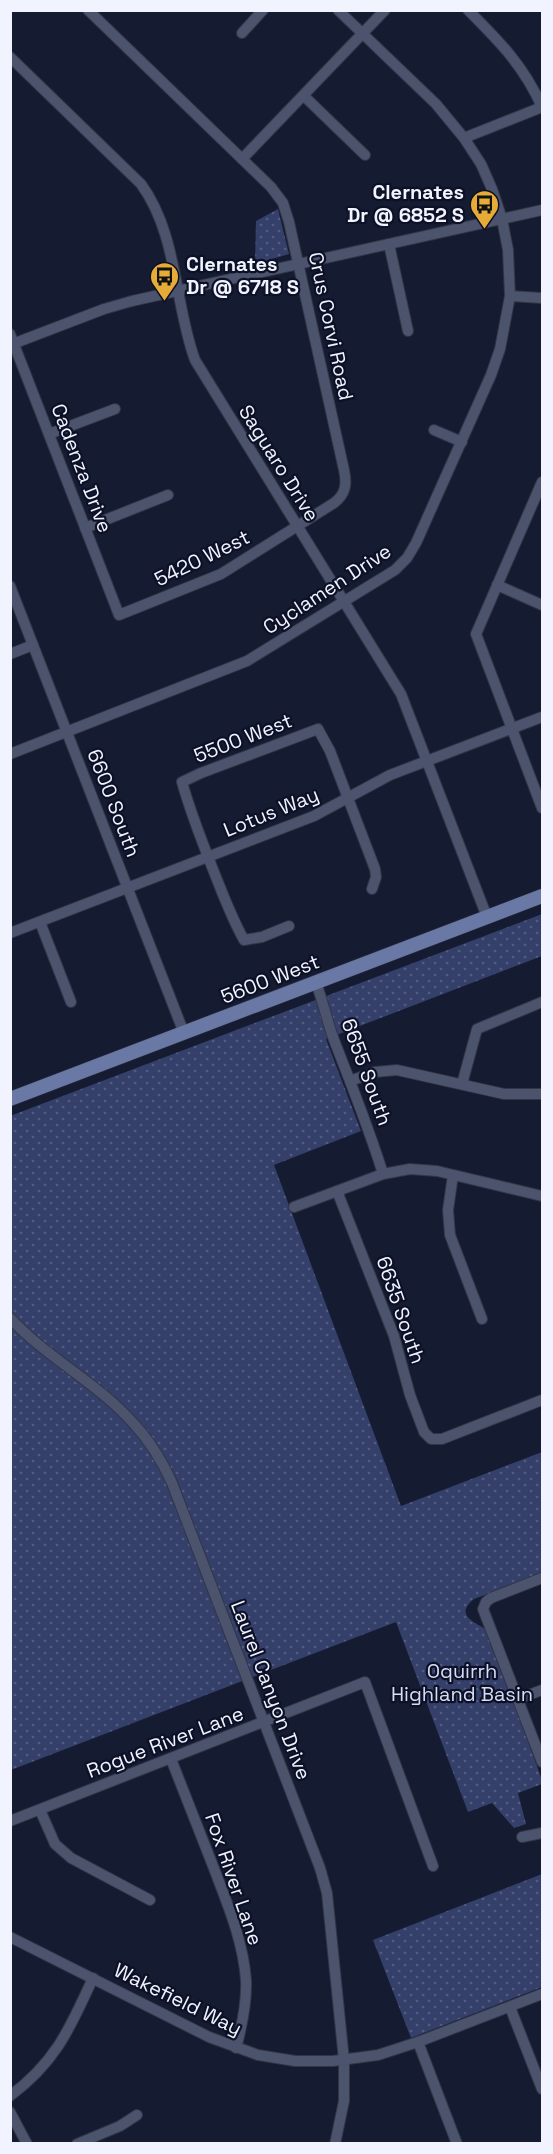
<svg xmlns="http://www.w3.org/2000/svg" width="553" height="2154" viewBox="0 0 553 2154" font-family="'Space Grotesk',sans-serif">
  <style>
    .green { fill: url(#green-dots) }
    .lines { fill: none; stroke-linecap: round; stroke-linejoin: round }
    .minor-casing { stroke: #333546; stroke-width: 12 }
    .major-casing { stroke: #333546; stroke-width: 15 }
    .minor { stroke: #4b536d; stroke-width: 10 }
    .major { stroke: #6a78a5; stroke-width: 14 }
    .labels { text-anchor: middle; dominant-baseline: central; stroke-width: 4.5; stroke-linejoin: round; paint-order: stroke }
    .poi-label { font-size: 20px; font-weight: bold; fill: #f1f4fe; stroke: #0d1127; text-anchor: end }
    .street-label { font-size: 20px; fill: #f1f4fe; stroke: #0d1127 }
    .park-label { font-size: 20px; fill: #d7def4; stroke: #0d1127 }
  </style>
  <defs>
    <pattern id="green-dots" width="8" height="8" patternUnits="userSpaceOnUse" patternTransform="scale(1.5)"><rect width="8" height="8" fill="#343f6a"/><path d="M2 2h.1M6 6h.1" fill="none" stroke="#525b80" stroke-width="1.8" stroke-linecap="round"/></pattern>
  </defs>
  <rect width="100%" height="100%" fill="#151b31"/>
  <g class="green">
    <path d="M278,209L289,254L255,264L256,221Z"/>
    <path d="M542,914V956L326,1039L361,1131L274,1165L401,1506L542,1452V1574L474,1599C452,1617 479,1623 488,1631L542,1780V1784L518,1793L526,1824L514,1828L492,1803L468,1812L396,1622L11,1770L10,1116Z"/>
    <path d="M542,1874V1987L411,2038L373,1940Z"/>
  </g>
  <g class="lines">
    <defs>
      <g id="minor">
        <path d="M468,10C499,41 524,66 542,107"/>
        <path d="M242,33L263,10"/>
        <path d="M10,57L141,184C178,235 174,303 195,360L401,694L487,917"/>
        <path d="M304,96L365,155"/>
        <path d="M464,138L542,107"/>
        <path d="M242,159L385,10"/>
        <path d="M389,244L408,331"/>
        <path d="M510,296L542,298"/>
        <path d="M10,334L119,615L221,574L334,503C346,494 347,484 344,470L289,222L283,203L271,187L88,10"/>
        <path d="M10,345L104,309L132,301L542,210"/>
        <path d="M434,430L462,442"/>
        <path d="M49,434L115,409"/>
        <path d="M542,482L476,634L542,808"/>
        <path d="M85,528L168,495"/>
        <path d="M497,585L542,605"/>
        <path d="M10,586L184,1033"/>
        <path d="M10,654L33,645"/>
        <path d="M10,754L247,661L395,570L407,558L416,543L491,375L500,349L510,296L508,250L502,219L492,189L481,164L464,138L436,104L338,10"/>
        <path d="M40,922L71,1002"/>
        <path d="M289,926L262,937L244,940C231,917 222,892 212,867C201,839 190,811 182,782L201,773L318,729L330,751L375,869L376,877L372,889"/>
        <path d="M10,933L314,816L390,775L542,717"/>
        <path d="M316,983C323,1001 327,1021 334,1040C351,1084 369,1128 383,1174"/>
        <path d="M350,1081L375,1072L397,1070L504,1094H542"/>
        <path d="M462,1084L477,1029L542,1002"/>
        <path d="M453,1175L448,1210L450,1235L482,1319"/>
        <path d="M337,1191L394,1336L410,1395L424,1432L431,1439H442L542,1400"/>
        <path d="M294,1207L383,1174L410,1169L437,1171L542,1196"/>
        <path d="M10,1318C47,1358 98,1383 134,1424C150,1441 162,1461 172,1483L320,1868L327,1893L344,2060V2101L335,2144"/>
        <path d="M542,1578L491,1598L486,1602L483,1609L542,1762"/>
        <path d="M518,1699L542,1690"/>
        <path d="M171,1759C185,1795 199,1831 213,1866C227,1903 243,1940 246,1980C247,2004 242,2026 236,2048"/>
        <path d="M40,1810L55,1844L71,1858L150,1900"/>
        <path d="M10,1821L365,1682L433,1866"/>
        <path d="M522,1837L542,1833"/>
        <path d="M10,1937L209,2037L258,2055L295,2061H333L378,2055L418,2042L542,1994"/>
        <path d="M510,2007L542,2089"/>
        <path d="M418,2042L457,2144"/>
        <path d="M10,2096C56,2062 70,2028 93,1978"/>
        <path d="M10,2112L27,2144"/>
        <path d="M77,2144L120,2126L137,2115"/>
      </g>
      <path id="major" d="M10,1099L542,896"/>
    </defs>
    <use href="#minor" class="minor-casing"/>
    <use href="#major" class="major-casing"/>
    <use href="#minor" class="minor"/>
    <use href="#major" class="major"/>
  </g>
  <defs>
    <symbol id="bus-pin" viewBox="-11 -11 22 30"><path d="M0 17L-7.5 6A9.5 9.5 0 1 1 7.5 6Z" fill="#e7ac37" stroke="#0d1127"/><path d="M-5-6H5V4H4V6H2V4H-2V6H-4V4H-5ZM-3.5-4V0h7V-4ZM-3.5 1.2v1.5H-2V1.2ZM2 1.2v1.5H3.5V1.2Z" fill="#111"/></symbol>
  </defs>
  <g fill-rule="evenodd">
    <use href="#bus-pin" x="468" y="188" width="33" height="45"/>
    <use href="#bus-pin" x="148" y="260" width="33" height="45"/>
  </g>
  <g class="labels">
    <g class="poi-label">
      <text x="464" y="192">Clernates<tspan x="464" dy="23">Dr @ 6852 S</tspan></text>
      <text x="186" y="264" text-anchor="start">Clernates<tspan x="186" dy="23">Dr @ 6718 S</tspan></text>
    </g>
    <g class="street-label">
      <text transform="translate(331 326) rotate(78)">Crus Corvi Road</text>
      <text transform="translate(279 463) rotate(58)">Saguaro Drive</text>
      <text transform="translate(82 468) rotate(69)">Cadenza Drive</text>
      <text transform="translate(202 558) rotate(-26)">5420 West</text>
      <text transform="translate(327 589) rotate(-33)">Cyclamen Drive</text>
      <text transform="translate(243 738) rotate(-21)">5500 West</text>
      <text transform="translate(114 803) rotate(69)">6600 South</text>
      <text transform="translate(271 812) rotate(-22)">Lotus Way</text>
      <text transform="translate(270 979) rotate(-21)">5600 West</text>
      <text transform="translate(367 1072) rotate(70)">6655 South</text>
      <text transform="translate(401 1310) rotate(71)">6635 South</text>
      <text transform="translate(271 1690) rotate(69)">Laurel Canyon Drive</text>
      <text transform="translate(165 1742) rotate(-21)">Rogue River Lane</text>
      <text transform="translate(234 1879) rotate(71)">Fox River Lane</text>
      <text transform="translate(178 1999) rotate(26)">Wakefield Way</text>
    </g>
    <g class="park-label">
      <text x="462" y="1671">Oquirrh<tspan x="462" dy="23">Highland Basin</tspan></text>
    </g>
  </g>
  <rect width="553" height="2154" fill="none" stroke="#f1f4fe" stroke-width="24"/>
</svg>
